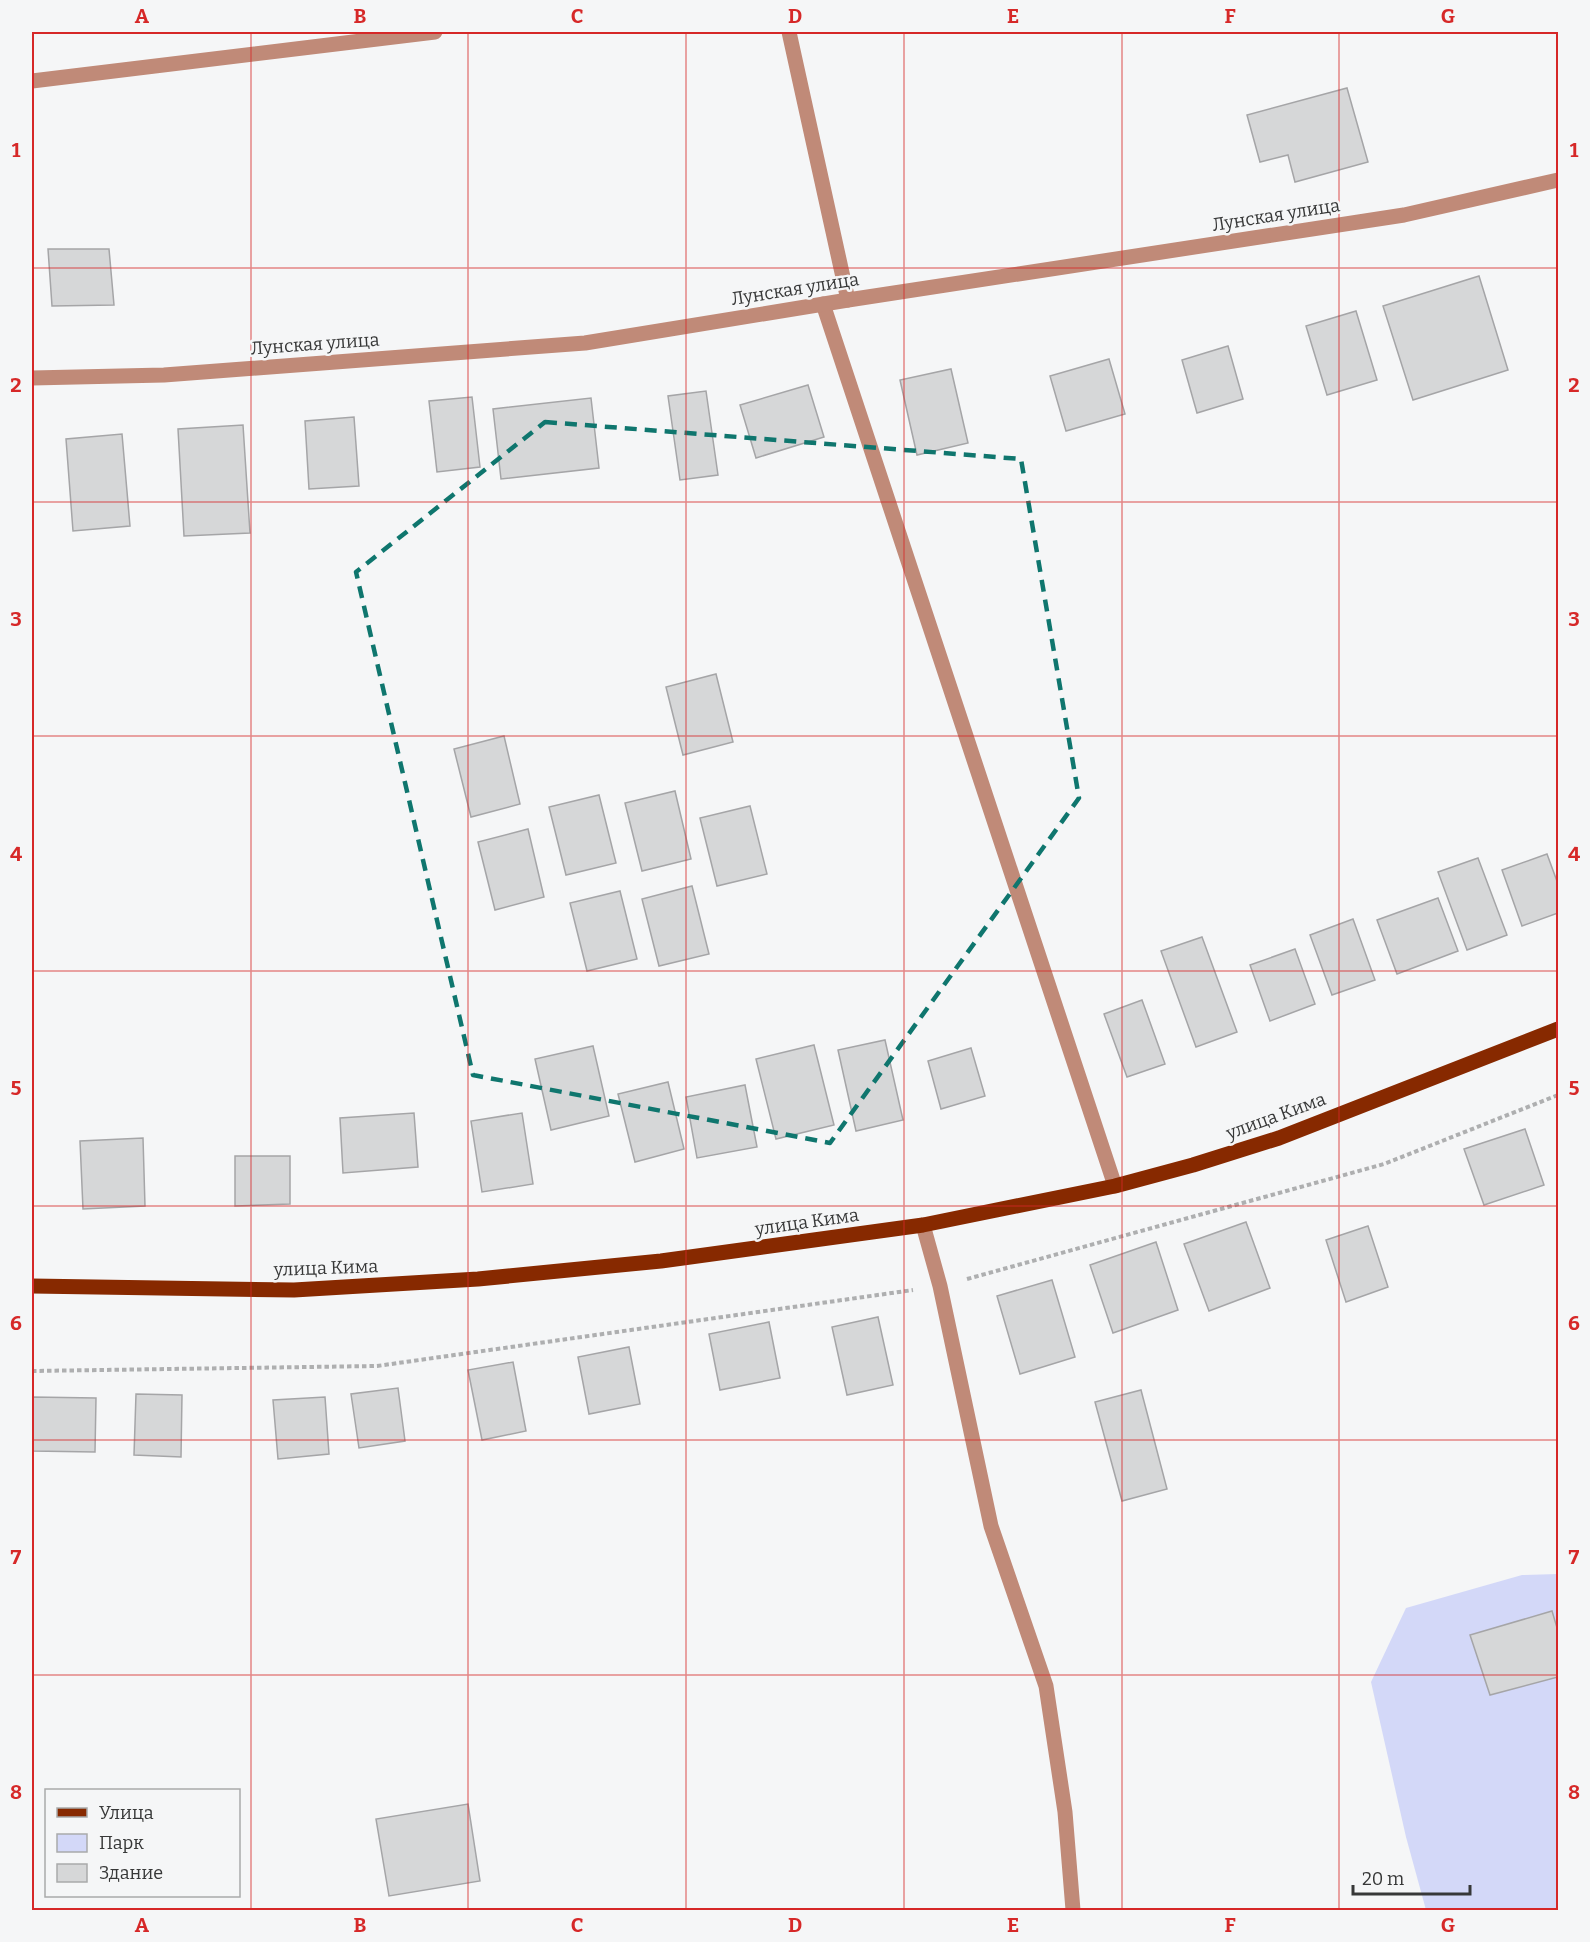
<svg xmlns="http://www.w3.org/2000/svg" width="1590" height="1942" viewBox="0 0 1590 1942" font-family="Bitter,serif">
  <style>
    .green { fill: #d3d8f8 }
    .building { fill: #d6d7d8; stroke: #a5a5a7; stroke-width: 1.5 }
    .lines { fill: none; stroke-linecap: round; stroke-linejoin: round }
    .path { stroke: #aeafb0; stroke-width: 4; stroke-dasharray: 4.5 3; stroke-linecap: butt }
    .minor { stroke: #c08a78; stroke-width: 15 }
    .major { stroke: #872900; stroke-width: 15 }
    .marked { fill: none; stroke: #0f766e; stroke-width: 4.5; stroke-dasharray: 12 8; stroke-linejoin: round }
    .grid { fill: none; stroke: #d62828; stroke-width: 1.5; stroke-opacity: 0.55 }
    .labels { text-anchor: middle; dominant-baseline: central; stroke-width: 5; stroke-linejoin: round; paint-order: stroke }
    .street-label { font-size: 18px; fill: #373838; stroke: #f5f6f7 }
    .neatline { fill: none; stroke: #d62828; stroke-width: 2 }
    .grid-label { font-size: 20px; text-anchor: middle; font-weight: bold; fill: #d62828 }
  </style>
  <rect width="100%" height="100%" fill="#f5f6f7"/>
  <path class="green" d="M1558,1574V1910H1426L1406,1837L1371,1682L1406,1608L1522,1575Z"/>
  <g class="building">
    <path d="M1347,88L1368,162L1295,182L1288,155L1260,162L1247,115Z"/>
    <path d="M48,249H109L114,305L52,306Z"/>
    <path d="M1479,276L1508,370L1413,400L1383,306Z"/>
    <path d="M1356,311L1377,380L1327,395L1306,326Z"/>
    <path d="M1228,346L1243,399L1197,413L1182,360Z"/>
    <path d="M1109,359L1125,414L1066,431L1050,376Z"/>
    <path d="M951,369L968,443L917,455L900,380Z"/>
    <path d="M808,385L824,437L756,458L740,405Z"/>
    <path d="M706,391L718,475L680,480L668,396Z"/>
    <path d="M472,397L480,467L437,472L429,401Z"/>
    <path d="M591,398L599,468L501,479L493,409Z"/>
    <path d="M354,417L359,486L309,489L305,421Z"/>
    <path d="M243,425L250,533L184,536L178,429Z"/>
    <path d="M122,434L130,526L73,531L66,439Z"/>
    <path d="M716,674L733,742L683,755L666,687Z"/>
    <path d="M504,736L520,804L471,817L454,749Z"/>
    <path d="M675,791L691,859L642,871L625,803Z"/>
    <path d="M599,795L616,863L566,875L549,807Z"/>
    <path d="M750,806L767,874L717,886L700,818Z"/>
    <path d="M528,829L544,897L495,910L478,842Z"/>
    <path d="M1547,854L1558,884V913L1522,926L1502,870Z"/>
    <path d="M1478,858L1507,935L1467,950L1438,872Z"/>
    <path d="M692,886L709,954L659,966L642,899Z"/>
    <path d="M620,891L637,959L587,971L570,903Z"/>
    <path d="M1438,898L1458,951L1397,974L1377,920Z"/>
    <path d="M1353,919L1375,980L1332,995L1310,935Z"/>
    <path d="M1202,937L1237,1032L1196,1047L1161,951Z"/>
    <path d="M1295,949L1315,1004L1270,1021L1250,965Z"/>
    <path d="M1142,1000L1165,1064L1127,1077L1104,1014Z"/>
    <path d="M885,1040L903,1120L856,1131L838,1050Z"/>
    <path d="M814,1045L834,1125L776,1139L756,1059Z"/>
    <path d="M593,1046L609,1116L551,1130L535,1059Z"/>
    <path d="M971,1048L985,1096L941,1109L928,1061Z"/>
    <path d="M668,1082L684,1149L635,1162L618,1094Z"/>
    <path d="M745,1085L757,1147L697,1158L686,1097Z"/>
    <path d="M414,1113L418,1167L343,1173L340,1118Z"/>
    <path d="M522,1113L533,1184L482,1192L471,1121Z"/>
    <path d="M1525,1129L1544,1185L1484,1205L1464,1149Z"/>
    <path d="M143,1138L145,1206L83,1209L80,1141Z"/>
    <path d="M235,1156H290V1204L235,1206Z"/>
    <path d="M1246,1222L1270,1288L1209,1311L1184,1244Z"/>
    <path d="M1368,1226L1388,1287L1346,1302L1326,1240Z"/>
    <path d="M1156,1242L1178,1310L1113,1333L1090,1265Z"/>
    <path d="M1052,1280L1075,1357L1020,1374L997,1296Z"/>
    <path d="M878,1317L893,1385L847,1395L832,1327Z"/>
    <path d="M769,1322L780,1378L720,1390L709,1334Z"/>
    <path d="M629,1347L640,1404L589,1414L578,1357Z"/>
    <path d="M513,1362L526,1431L482,1440L468,1370Z"/>
    <path d="M398,1388L405,1441L359,1448L351,1394Z"/>
    <path d="M1141,1390L1167,1489L1122,1501L1095,1402Z"/>
    <path d="M136,1394L182,1395L181,1457L134,1455Z"/>
    <path d="M32,1397L96,1398L95,1452L32,1451Z"/>
    <path d="M325,1397L329,1454L278,1459L273,1400Z"/>
    <path d="M1552,1611L1558,1631V1677L1490,1695L1470,1635Z"/>
    <path d="M468,1804L480,1881L389,1896L376,1819Z"/>
  </g>
  <g class="lines">
    <g class="path">
      <path d="M967,1279L1384,1164L1558,1095"/>
      <path d="M32,1371L377,1366L913,1290"/>
    </g>
    <g class="minor">
      <path d="M789,32L848,300"/>
      <path d="M32,81L435,32"/>
      <path d="M823,304L1115,1186"/>
      <path d="M32,378L164,375L585,343L848,300L1404,215L1558,180"/>
      <path d="M923,1225L940,1286L991,1526L1046,1686L1065,1812L1073,1910"/>
    </g>
    <path class="major" d="M32,1286L294,1290L478,1279L661,1261L923,1225L1115,1186L1193,1165L1279,1138L1558,1029"/>
  </g>
  <path class="marked" d="M545,422L1021,459L1079,798L830,1143L473,1075L356,572Z"/>
  <path class="grid" d="M251,32V1910M468,32V1910M686,32V1910M904,32V1910M1122,32V1910M1339,32V1910M32,268H1558M32,502H1558M32,736H1558M32,971H1558M32,1206H1558M32,1440H1558M32,1675H1558"/>
  <g class="labels">
    <g class="street-label">
      <text transform="translate(1276 215) rotate(-9)">Лунская улица</text>
      <text transform="translate(795 289) rotate(-9)">Лунская улица</text>
      <text transform="translate(315 344) rotate(-4)">Лунская улица</text>
      <text transform="translate(1276 1116) rotate(-20)">улица Кима</text>
      <text transform="translate(807 1222) rotate(-8)">улица Кима</text>
      <text transform="translate(326 1268) rotate(-2)">улица Кима</text>
    </g>
  </g>
  <rect width="1590" height="1942" fill="none" stroke="#f5f6f7" stroke-width="66"/>
  <rect x="45" y="1789" width="195" height="108" fill="#f5f6f7" stroke="#a9aaab" stroke-width="1.5"/>
  <rect x="57" y="1808" width="30" height="9" fill="#872900" stroke="#a9aaab" stroke-width="1.5"/>
  <text x="99" y="1819" font-size="18" fill="#373838">Улица</text>
  <rect x="57" y="1834" width="30" height="18" fill="#d3d8f8" stroke="#a9aaab" stroke-width="1.5"/>
  <text x="99" y="1849" font-size="18" fill="#373838">Парк</text>
  <rect x="57" y="1864" width="30" height="18" fill="#d6d7d8" stroke="#a9aaab" stroke-width="1.5"/>
  <text x="99" y="1879" font-size="18" fill="#373838">Здание</text>
  <path d="M1353 1885v9h117v-9" fill="none" stroke="#373838" stroke-width="3"/>
  <text x="1362" y="1885" font-size="18" fill="#373838" stroke="#f5f6f7" stroke-width="4.5" paint-order="stroke">20 m</text>
  <rect x="33" y="33" width="1524" height="1876" class="neatline"/>
  <g class="grid-label">
    <text x="142" y="23">A</text>
    <text x="360" y="23">B</text>
    <text x="577" y="23">C</text>
    <text x="795" y="23">D</text>
    <text x="1013" y="23">E</text>
    <text x="1230" y="23">F</text>
    <text x="1448" y="23">G</text>
    <text x="16" y="157">1</text>
    <text x="1574" y="157">1</text>
    <text x="16" y="392">2</text>
    <text x="1574" y="392">2</text>
    <text x="16" y="626">3</text>
    <text x="1574" y="626">3</text>
    <text x="16" y="861">4</text>
    <text x="1574" y="861">4</text>
    <text x="16" y="1095">5</text>
    <text x="1574" y="1095">5</text>
    <text x="16" y="1330">6</text>
    <text x="1574" y="1330">6</text>
    <text x="16" y="1564">7</text>
    <text x="1574" y="1564">7</text>
    <text x="16" y="1799">8</text>
    <text x="1574" y="1799">8</text>
    <text x="142" y="1932">A</text>
    <text x="360" y="1932">B</text>
    <text x="577" y="1932">C</text>
    <text x="795" y="1932">D</text>
    <text x="1013" y="1932">E</text>
    <text x="1230" y="1932">F</text>
    <text x="1448" y="1932">G</text>
  </g>
</svg>
